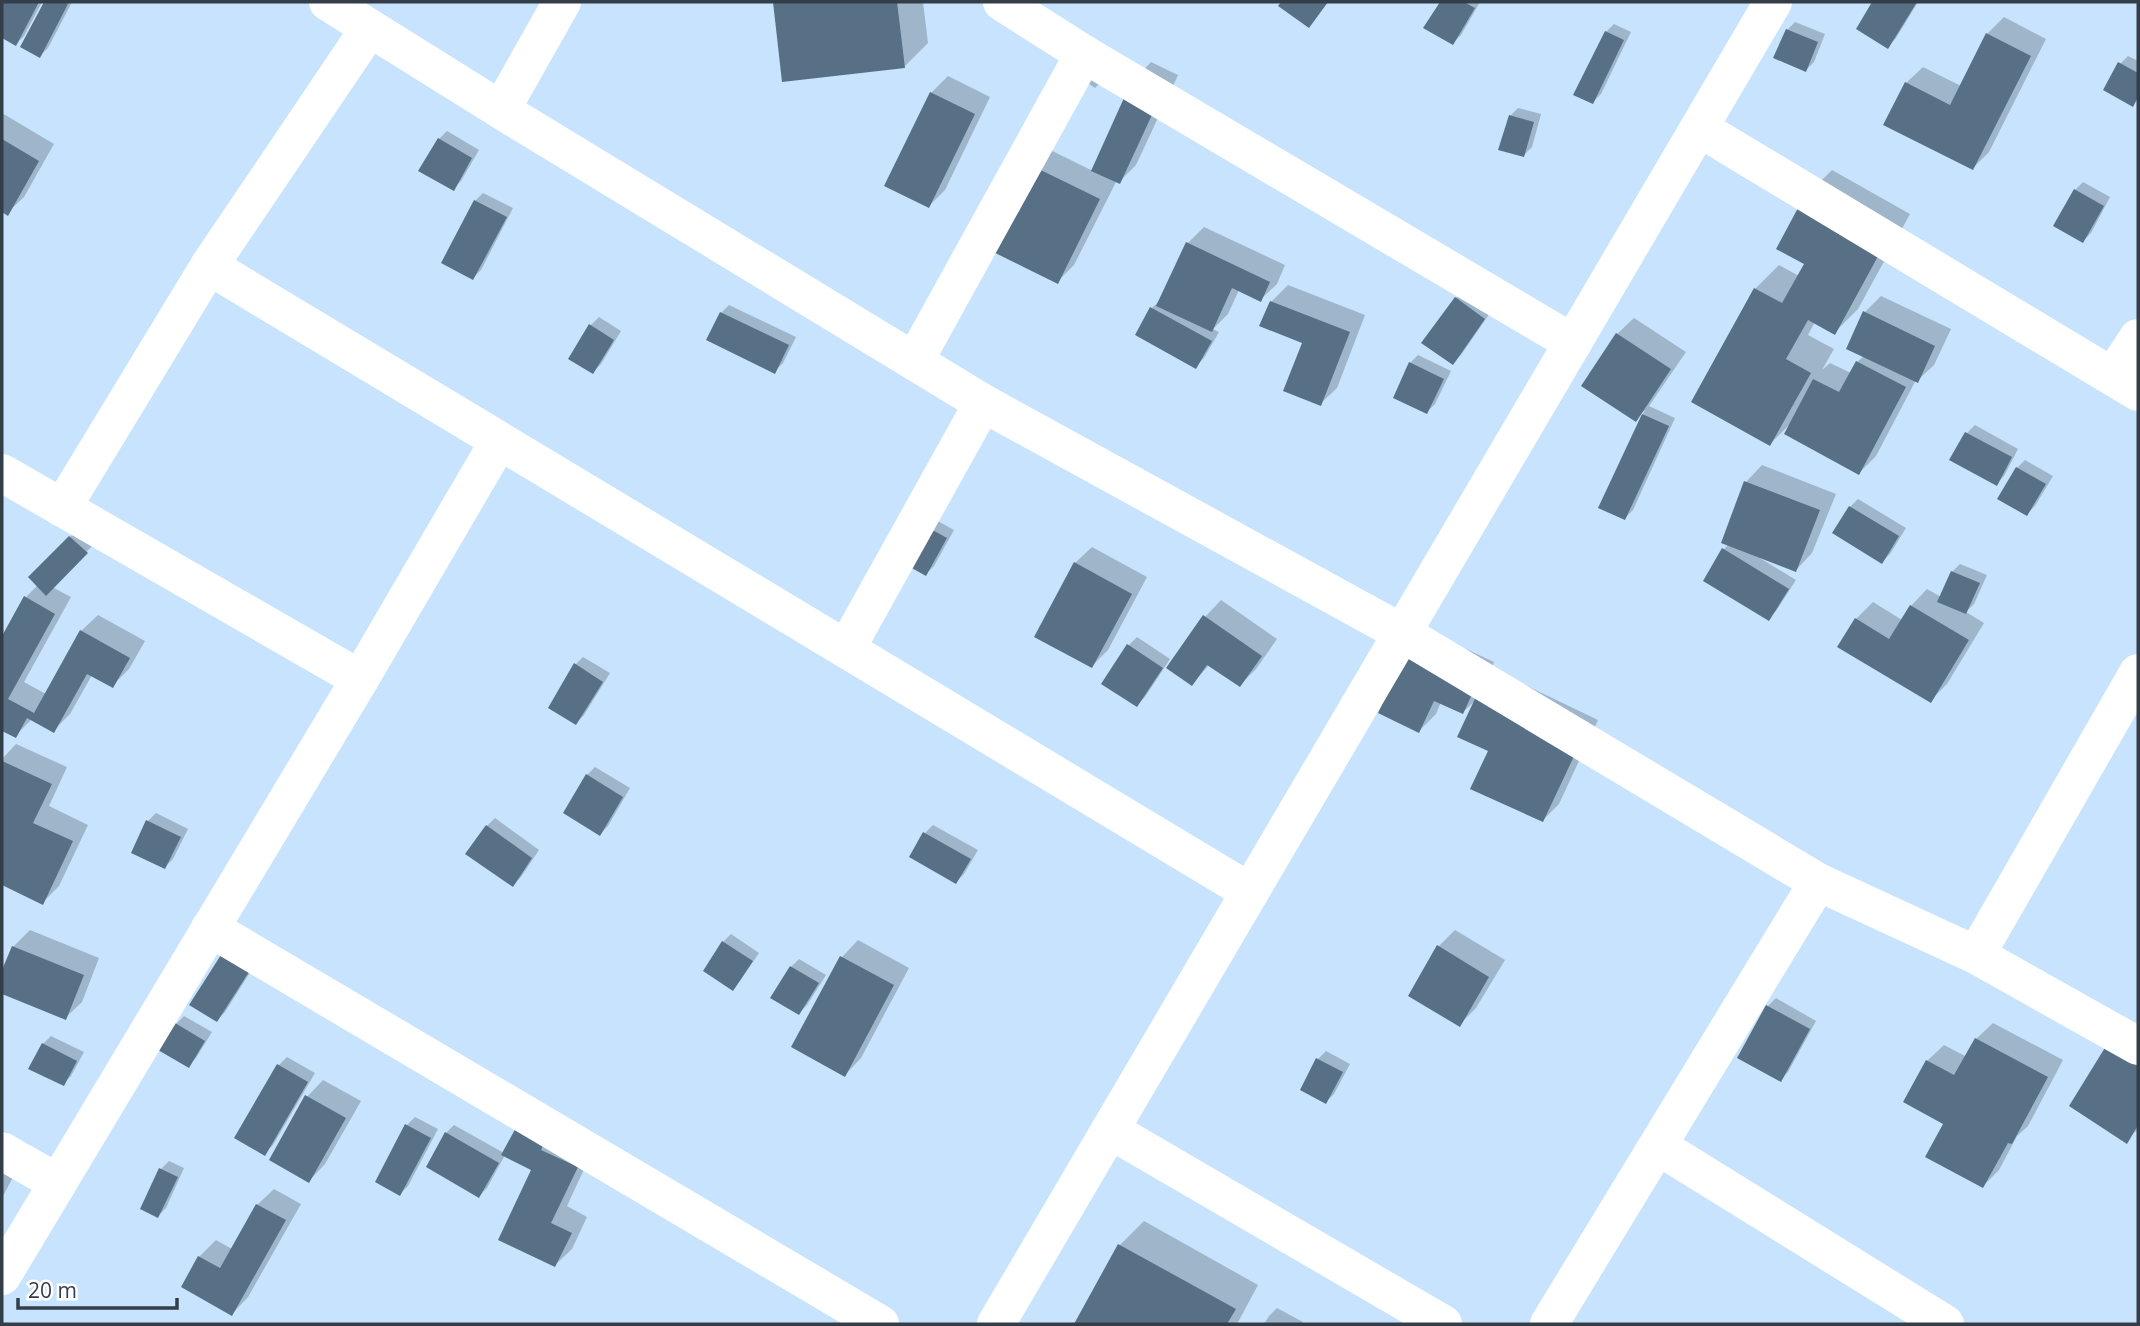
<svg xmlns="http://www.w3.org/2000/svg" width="2140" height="1326" viewBox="0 0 2140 1326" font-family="'Open Sans',sans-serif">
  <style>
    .shadow { fill: #0003 }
    .building { fill: #577086 }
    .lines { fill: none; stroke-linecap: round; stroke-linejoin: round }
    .minor { stroke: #fff; stroke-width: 38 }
  </style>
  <rect width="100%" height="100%" fill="#c7e3fd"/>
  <g class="shadow">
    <path d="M4,2H42L24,36L16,44L2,36V6Z"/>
    <path d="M46,2H72L48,48L40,56L22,47Z"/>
    <path d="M774,2H923L928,43L904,67L783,80Z"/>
    <path d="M1442,2H1480L1461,35L1453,43L1426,27Z"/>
    <path d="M1874,2H1918L1896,38L1888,46L1858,28Z"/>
    <path d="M2004,17L2046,39L1989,152L1973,168L1906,83L1923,67L1961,86L1987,34Z"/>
    <path d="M1795,22L1825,34L1814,62L1806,70L1787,30Z"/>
    <path d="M1614,24L1631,32L1601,94L1593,102L1606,32Z"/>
    <path d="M2128,56L2138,61V99L2133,105L2120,64Z"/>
    <path d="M1151,62L1178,75L1136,165L1119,182L1117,180L1074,265L1057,282L1034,142L1093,171L1135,79Z"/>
    <path d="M1068,70L1103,80L1095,88Z"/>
    <path d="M948,76L990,97L945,190L929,206L886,186L931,93Z"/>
    <path d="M1518,108L1541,114L1532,147L1524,155L1510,116Z"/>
    <path d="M2,113L54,144L24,197L7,213L2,210Z"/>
    <path d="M447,131L479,150L461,181L453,189L439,139Z"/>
    <path d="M1832,170L1910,214L1858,309L1835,332L1815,322L1808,335L1834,349L1822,370L1830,363L1851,373L1857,362L1864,356L1865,312L1881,296L1951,329L1934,365L1917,381L1916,380L1876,456L1859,473L1790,424L1770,444L1755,289L1779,265L1799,276L1806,264L1808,194Z"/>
    <path d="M2083,182L2110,197L2091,233L2083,241L2075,190Z"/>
    <path d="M483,193L513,208L481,270L473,278L475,201Z"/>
    <path d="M1204,227L1285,265L1277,284L1260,300L1239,290L1228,314L1213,329L1219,332L1204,358L1196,366L1152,308L1161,299L1188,243Z"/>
    <path d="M1288,285L1365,315L1337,388L1320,404L1304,342L1271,302Z"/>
    <path d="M1464,290L1492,310L1461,355L1453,363L1456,298Z"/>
    <path d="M729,305L796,337L783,363L775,371L721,313Z"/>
    <path d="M599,317L621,331L601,364L593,372L591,325Z"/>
    <path d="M1634,318L1686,352L1649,406L1675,418L1633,510L1625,518L1600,507L1645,410L1635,419L1617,334Z"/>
    <path d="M1418,355L1451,371L1435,404L1427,412L1410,363Z"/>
    <path d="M1975,425L2018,449L2004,476L1996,484L1967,433Z"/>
    <path d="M2025,460L2053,476L2035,506L2027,514L2017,468Z"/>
    <path d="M1762,465L1836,494L1812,553L1796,570L1758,557L1796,580L1776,611L1768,619L1724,549L1729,544L1746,482Z"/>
    <path d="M1858,499L1906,528L1890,554L1882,562L1850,507Z"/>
    <path d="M925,514L954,530L934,566L926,574Z"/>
    <path d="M78,529L94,544L52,587L71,597L24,682L46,694L81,631L98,615L145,641L129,669L112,686L92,675L70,714L54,730L32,719L15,736L2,729V640L26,597L38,585L30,577Z"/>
    <path d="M1092,547L1147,577L1108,650L1092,666L1075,563Z"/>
    <path d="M1960,564L1987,575L1974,604L1966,612L1984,623L1947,684L1930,701L1839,647L1856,619L1873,602L1902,620L1911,606L1927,589L1941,597L1952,572Z"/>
    <path d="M1221,600L1277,639L1256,669L1240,685L1210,664L1192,684L1205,617Z"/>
    <path d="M1427,631L1494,662L1484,686L1498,672L1598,720L1559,804L1543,820L1490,751L1477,699L1463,712L1441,702L1436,714L1419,731Z"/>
    <path d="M1137,637L1170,659L1145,697L1137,705L1129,645Z"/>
    <path d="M583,657L610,673L584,715L576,723L575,665Z"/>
    <path d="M16,744L67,767L49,806L88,825L59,886L42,903L2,884V759Z"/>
    <path d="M595,767L630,788L608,826L600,834L587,775Z"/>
    <path d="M156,813L188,829L173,859L165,867L148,821Z"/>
    <path d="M495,818L539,850L521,877L513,885L487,826Z"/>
    <path d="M933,825L978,850L964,874L956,882L925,833Z"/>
    <path d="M30,930L99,958L82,1002L65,1018L2,992V975L13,947Z"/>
    <path d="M1455,930L1505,960L1476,1008L1459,1025L1439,946Z"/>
    <path d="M731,934L759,953L740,981L733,989L723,942Z"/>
    <path d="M858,940L909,968L861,1058L845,1075L793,1047L842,957Z"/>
    <path d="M270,941L225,1012L217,1020L192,1005Z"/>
    <path d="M799,959L826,975L807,1005L799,1013L791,967Z"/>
    <path d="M1776,998L1816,1021L1788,1072L1780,1080L1768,1006Z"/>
    <path d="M184,1016L212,1032L196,1058L188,1066L176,1024Z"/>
    <path d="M1993,1023L2063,1060L2028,1126L2017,1136L1999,1170L1983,1186L1945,1123L1927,1061L1944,1045L1967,1057L1976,1039Z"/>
    <path d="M51,1036L84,1052L71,1076L63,1084L43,1044Z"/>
    <path d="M2138,1040V1129L2126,1141Z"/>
    <path d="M1326,1051L1350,1064L1334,1094L1326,1102L1302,1089L1318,1059Z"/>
    <path d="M287,1057L315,1073L273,1145L265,1153L236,1137L279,1065Z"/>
    <path d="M323,1080L361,1101L325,1164L309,1181L307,1097Z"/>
    <path d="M415,1117L438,1129L408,1186L400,1194L377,1181L407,1125Z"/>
    <path d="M454,1125L504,1153L553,1130L593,1150L567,1206L587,1217L572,1249L555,1265L537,1161L505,1155L487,1188L479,1196L446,1133Z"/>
    <path d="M6,1132L30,1145L2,1198V1137Z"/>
    <path d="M169,1161L184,1168L166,1208L158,1216L161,1169Z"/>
    <path d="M274,1189L301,1204L248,1297L232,1314L199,1257L216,1240L232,1249L257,1205Z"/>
    <path d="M1144,1221L1258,1285L1237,1324H1076L1120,1245Z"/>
    <path d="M1277,1308L1303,1322L1301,1324H1264L1269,1316Z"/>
  </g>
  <g class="building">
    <path d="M2,2H39L16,46L2,38Z"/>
    <path d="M44,2H64L68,4L40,58L20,47Z"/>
    <path d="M773,2H897L905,68L782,82Z"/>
    <path d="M1281,2H1328L1309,28L1278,6Z"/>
    <path d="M1440,2H1464L1475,8L1453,45L1423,28Z"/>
    <path d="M1872,2H1917L1888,49L1856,29Z"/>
    <path d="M1786,29L1818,42L1806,72L1773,58Z"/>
    <path d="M1605,31L1624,40L1593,104L1573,95Z"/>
    <path d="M1986,33L2031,56L1973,170L1883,125L1905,82L1950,105Z"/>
    <path d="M2118,62L2138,73V97L2133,107L2103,90Z"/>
    <path d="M1133,78L1163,91L1120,184L1091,171Z"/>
    <path d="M930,92L975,114L929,208L884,186Z"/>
    <path d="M1509,115L1534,122L1524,157L1498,150Z"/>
    <path d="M438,138L472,158L454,191L418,171Z"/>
    <path d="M2,139L39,161L8,216L2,212Z"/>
    <path d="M1016,158L1100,199L1058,284L975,243Z"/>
    <path d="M2074,189L2104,206L2083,243L2053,226Z"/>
    <path d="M1806,193L1888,238L1835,335L1808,320L1786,359L1811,373L1770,446L1691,402L1754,288L1782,303L1804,264L1776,249Z"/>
    <path d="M474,200L507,217L473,280L441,263Z"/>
    <path d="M1186,242L1270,282L1261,302L1232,288L1212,332L1156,306Z"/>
    <path d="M1455,297L1485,319L1453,365L1421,343Z"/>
    <path d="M1270,301L1350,332L1321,406L1283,391L1302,343L1259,326Z"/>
    <path d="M1150,307L1212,341L1196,369L1135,335Z"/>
    <path d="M1863,311L1935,346L1918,383L1846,349Z"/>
    <path d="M720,312L789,345L775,374L706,340Z"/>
    <path d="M589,324L614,340L593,374L568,359Z"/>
    <path d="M1616,333L1671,369L1636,422L1581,386Z"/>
    <path d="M1856,361L1906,387L1859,475L1784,434L1813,379L1839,392Z"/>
    <path d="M1409,362L1444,379L1427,414L1393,398Z"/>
    <path d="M1642,414L1669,426L1625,520L1598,508Z"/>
    <path d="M1965,432L2012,457L1997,486L1949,460Z"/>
    <path d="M2016,467L2046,484L2027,516L1997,499Z"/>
    <path d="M1744,481L1820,510L1796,572L1721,543Z"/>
    <path d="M1849,506L1899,536L1882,564L1832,533Z"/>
    <path d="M916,521L947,538L926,576L894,558Z"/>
    <path d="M69,536L88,553L46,596L28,577Z"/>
    <path d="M1722,548L1789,589L1769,621L1703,581Z"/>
    <path d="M1074,562L1132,594L1092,668L1034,637Z"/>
    <path d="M1951,571L1980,583L1966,614L1937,602Z"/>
    <path d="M24,596L55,614L8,699L34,713L80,630L130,658L113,688L87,674L54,733L27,718L16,738L2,731V636Z"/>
    <path d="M1910,605L1969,640L1931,703L1837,647L1855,618L1889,639Z"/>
    <path d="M1203,615L1262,656L1240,687L1207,665L1192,686L1166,668Z"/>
    <path d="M1127,644L1163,668L1137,707L1101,684Z"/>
    <path d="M1409,646L1479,679L1463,714L1434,701L1419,733L1378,713Z"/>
    <path d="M574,663L603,682L576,725L548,708Z"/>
    <path d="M1480,688L1583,737L1543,822L1470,789L1488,751L1457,737Z"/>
    <path d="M2,761L52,784L33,823L73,841L43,905L2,885Z"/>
    <path d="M586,774L623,797L600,836L563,813Z"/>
    <path d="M146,820L181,837L165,869L131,853Z"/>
    <path d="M486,825L532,858L513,887L465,854Z"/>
    <path d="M923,832L971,859L956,884L909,857Z"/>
    <path d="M235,933L263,950L217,1022L189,1005Z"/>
    <path d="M722,941L753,961L733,991L703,971Z"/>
    <path d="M1437,945L1489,977L1460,1027L1408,996Z"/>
    <path d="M12,946L84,975L66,1020L2,994V970Z"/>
    <path d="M840,956L894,985L845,1077L791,1047Z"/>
    <path d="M790,966L819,983L799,1015L770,998Z"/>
    <path d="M1766,1005L1810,1029L1781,1082L1737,1058Z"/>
    <path d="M175,1023L205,1041L189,1068L158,1050Z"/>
    <path d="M1975,1038L2048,1077L2012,1144L2008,1143L1983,1188L1925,1157L1943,1124L1903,1102L1926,1060L1954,1075Z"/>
    <path d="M42,1043L77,1061L64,1086L28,1069Z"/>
    <path d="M2106,1046L2138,1066V1125L2127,1144L2069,1106Z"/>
    <path d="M1316,1058L1343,1072L1326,1104L1300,1090Z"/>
    <path d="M277,1064L308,1082L265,1156L234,1138Z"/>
    <path d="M305,1095L346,1118L309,1183L269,1160Z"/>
    <path d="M405,1124L431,1138L400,1196L375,1182Z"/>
    <path d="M518,1124L546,1139L541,1150L578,1167L551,1223L572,1233L555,1267L498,1240L531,1170L501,1155Z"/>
    <path d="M445,1132L499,1163L479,1198L426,1167Z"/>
    <path d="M159,1168L178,1177L158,1218L140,1209Z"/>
    <path d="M256,1204L286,1220L232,1316L181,1287L198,1256L220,1268Z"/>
    <path d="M1118,1244L1236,1309L1227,1324H1074Z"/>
  </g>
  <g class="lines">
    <g class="minor">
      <path d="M328,2L501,110L983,403L1402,633L1818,882L1976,955L2138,1046"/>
      <path d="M1002,2L1084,54L1573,343"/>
      <path d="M501,110L562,2"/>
      <path d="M1699,128L2138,392"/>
      <path d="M209,266L1250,892"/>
      <path d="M915,360L1084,54"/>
      <path d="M2113,376L2138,338"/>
      <path d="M2,473L360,679"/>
      <path d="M62,508L209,266L369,29"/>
      <path d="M846,649L983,403"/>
      <path d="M210,928L880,1324"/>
      <path d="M1976,955L2138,673"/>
      <path d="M1110,1130L1443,1324"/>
      <path d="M1658,1146L1945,1324"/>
      <path d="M2,1151L58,1183"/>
      <path d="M2,1276L360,679L499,441"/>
      <path d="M996,1324L1773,2"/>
      <path d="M1549,1324L1818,882"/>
    </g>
  </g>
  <rect width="2140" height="1326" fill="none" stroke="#333e49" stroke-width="7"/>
  <path d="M18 1298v10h159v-10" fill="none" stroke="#333e49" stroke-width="3.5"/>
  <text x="28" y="1298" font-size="21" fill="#333e49" stroke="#ffffff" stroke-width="5" paint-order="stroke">20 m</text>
</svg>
